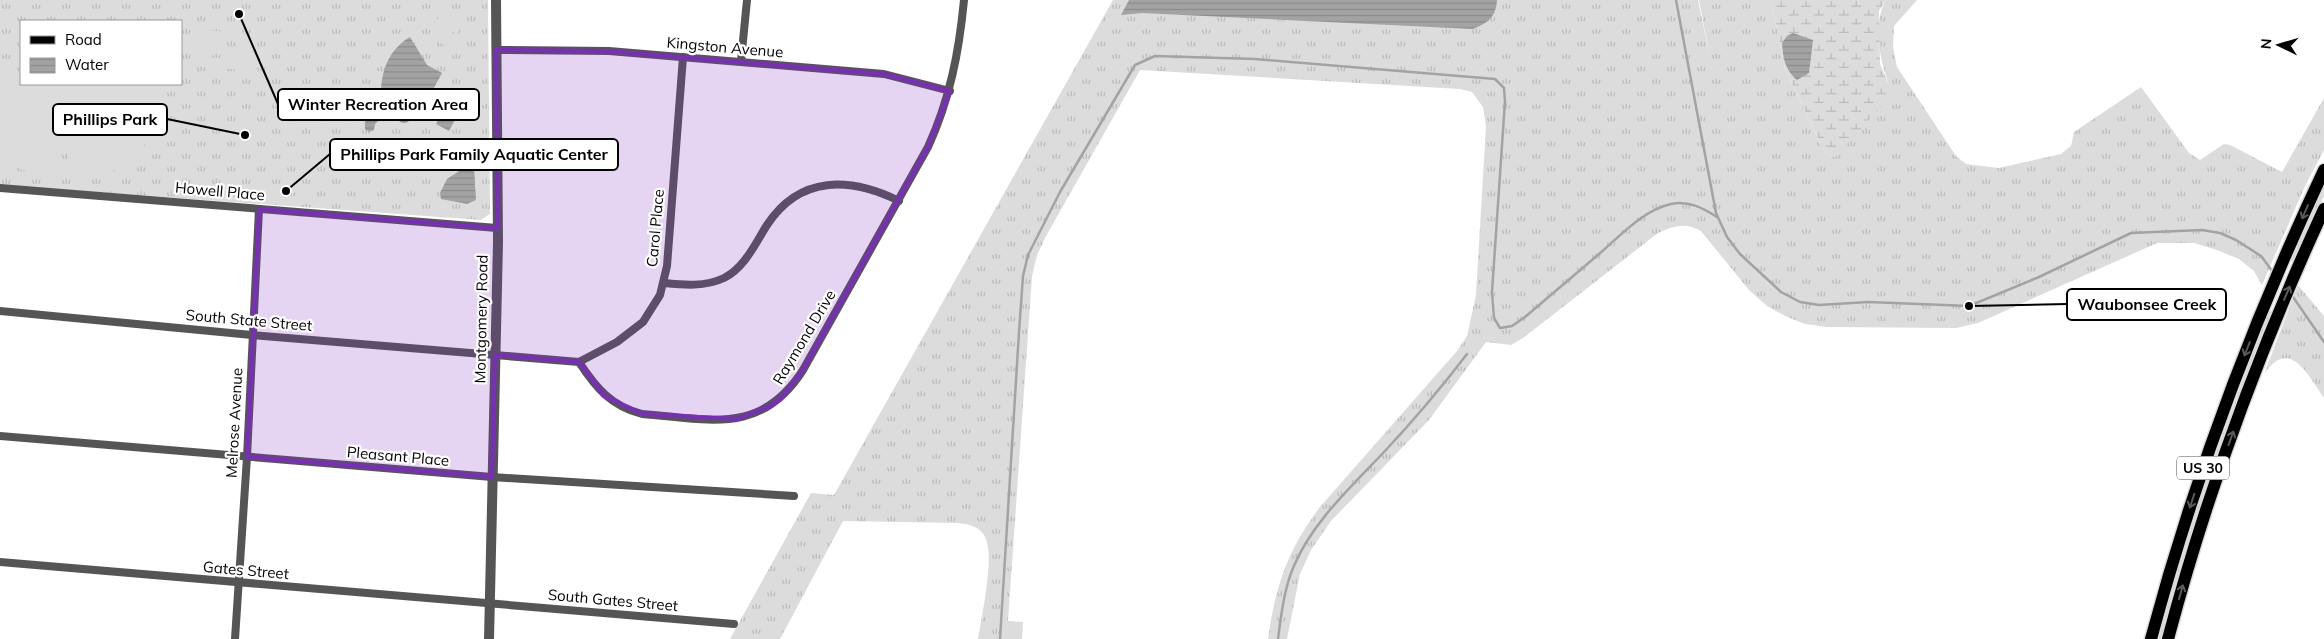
<svg xmlns="http://www.w3.org/2000/svg" width="2324" height="639" viewBox="0 0 2324 639" font-family="Mulish,sans-serif">
  <style>
    .grass { fill: url(#grass-tufts); fill-rule: evenodd }
    .wetland { fill: url(#wetland-marsh) }
    .garden { fill: #dcdcdc }
    .water { fill: url(#water-rules) }
    .lines { fill: none; stroke-linecap: round; stroke-linejoin: round }
    .stream { stroke: #a3a3a3; stroke-width: 2.5 }
    .primary-casing { stroke: #dbdbdb; stroke-width: 15 }
    .minor { stroke: #555; stroke-width: 8 }
    .tertiary { stroke: #555; stroke-width: 10 }
    .primary { stroke: #000; stroke-width: 12 }
    .oneway { stroke: #595959 }
    .marked { fill: #7b2cbf; fill-opacity: 0.2; stroke: #7b2cbf; stroke-width: 4; stroke-linejoin: round }
    .labels { text-anchor: middle; dominant-baseline: central; stroke-width: 4.5; stroke-linejoin: round; paint-order: stroke }
    .shield { fill: #fff; stroke: #4c4c4c; stroke-width: 1 }
    .shield-label { font-size: 14px; font-weight: bold; fill: #000 }
    .street-label { font-size: 15px; fill: #000; stroke: #fff }
    .leader { fill: none; stroke: #000; stroke-width: 2 }
    .callout-dot { fill: #000; stroke: #fff; stroke-width: 2 }
    .callout { fill: #fff; stroke: #000; stroke-width: 2 }
    .callout-label { font-size: 16px; text-anchor: middle; font-weight: bold; fill: #000 }
  </style>
  <defs>
    <pattern id="grass-tufts" width="24" height="20" patternUnits="userSpaceOnUse" patternTransform="scale(1.25)"><rect width="24" height="20" fill="#dcdcdc"/><path d="M3 7l-1-3M5 7V3M7 7l1-3M15 17l-1-3M17 17v-4M19 17l1-3" fill="none" stroke="#bbb"/></pattern>
    <pattern id="wetland-marsh" width="20" height="14" patternUnits="userSpaceOnUse" patternTransform="scale(1.25)"><rect width="20" height="14" fill="#dcdcdc"/><path d="M1 5h8M5 5V1M11 12h8M15 12V8" fill="none" stroke="#bbb"/></pattern>
    <pattern id="water-rules" width="6" height="5" patternUnits="userSpaceOnUse" patternTransform="scale(1.25)"><rect width="6" height="5" fill="#a3a3a3"/><path d="M0 2.5h6" fill="none" stroke="#8b8b8b"/></pattern>
  </defs>
  <rect width="100%" height="100%" fill="#fff"/>
  <g class="grass">
    <path d="M0,0H488L490,214L481,220L0,185ZM21,21H181V84H21Z"/>
    <path d="M1113,0H1698L1710,58L1699,0H1771L1785,69L1825,153L1835,157L1890,87C1880,63 1872,23 1886,0H1917L1894,26L1893,47L1897,67L1956,156L1966,164L1999,168L2061,154L2071,146L2074,132L2141,87L2189,153L2200,160L2224,144L2230,145L2282,172L2324,98V150L2305,186L2262,285L2254,271L2239,259L2217,250L2194,243H2157L1978,323L1956,328L1827,327L1805,324L1785,316L1767,306L1749,290L1701,231C1684,222 1675,226 1658,233L1523,338L1511,345L1486,342L1429,420L1331,521L1311,550L1300,574L1287,639H1268C1276,585 1287,551 1320,507L1457,351L1467,336L1476,295L1486,126L1483,107L1472,92L1460,89L1140,70L1046,236L1037,255L1032,276L1008,621L1023,622L1022,639H978C982,615 994,560 986,539C981,526 968,524 957,523L843,521L780,639H730L811,493L834,495Z"/>
    <path d="M2324,183V196L2293,263L2290,258Z"/>
    <path d="M2298,285L2324,316V398C2307,374 2290,337 2264,374Z"/>
    <path d="M2269,309L2272,313L2176,589L2162,639H2157L2204,485Z"/>
  </g>
  <path class="wetland" d="M1771,0H1886L1879,11L1880,64L1890,87V97L1835,157L1825,153L1785,69Z"/>
  <g class="garden">
    <path d="M443,10L463,22L457,34L436,22Z"/>
    <path d="M444,29L464,41L457,53L437,41Z"/>
    <path d="M198,30L227,32L225,48L197,47Z"/>
    <path d="M243,32L248,37L258,38L255,67L253,71L194,66L196,58H227L239,43V36Z"/>
    <path d="M0,74L21,76V84H60L63,88L55,175L23,170L0,159Z"/>
    <path d="M82,84L160,89C156,147 129,182 67,175L75,89Z"/>
  </g>
  <g class="water">
    <path d="M1129,0H1497C1496,17 1488,23 1473,29L1142,13L1121,15Z"/>
    <path d="M1793,33L1813,40L1809,73L1797,80C1785,70 1783,58 1782,43L1787,36Z"/>
    <path d="M410,37L427,65L442,73L429,97L413,89L381,91C382,68 390,49 410,37Z"/>
    <path d="M376,108L381,109L383,116L375,124L374,130L369,132L365,129C365,117 365,114 376,108Z"/>
    <circle cx="404" cy="116" r="7"/>
    <path d="M443,111L456,118L449,131L436,124Z"/>
    <path d="M470,164L474,167L476,200L467,204L441,199L440,193L447,179Z"/>
  </g>
  <g class="lines">
    <g class="stream">
      <path d="M1676,0L1716,213L1727,237L1740,254L1781,292L1800,302L1819,305L1868,302L1969,306L2039,277L2131,233L2202,230L2220,233L2236,240L2261,256L2273,272"/>
      <path d="M2291,294L2324,342"/>
      <path d="M1000,639L1019,332L1023,276L1028,255L1060,192L1135,65L1155,56L1255,59L1495,79L1504,88L1505,101L1492,292L1494,318L1500,328L1512,326L1525,317C1550,296 1574,275 1599,254C1619,237 1643,210 1671,204C1688,200 1703,208 1717,217"/>
      <path d="M1278,639C1281,616 1284,590 1293,568C1312,522 1352,486 1385,451C1414,420 1441,388 1467,354"/>
    </g>
    <defs>
      <g id="primary">
        <path d="M2151,639C2194,478 2253,321 2324,170"/>
        <path d="M2168,639C2207,492 2260,348 2324,209"/>
      </g>
    </defs>
    <use href="#primary" class="primary-casing"/>
    <g class="minor">
      <path d="M496,50L609,51L884,74L950,91"/>
      <path d="M741,61L747,0"/>
      <path d="M0,188L497,228"/>
      <path d="M664,283C684,285 705,287 724,278C745,267 755,244 767,225C800,175 850,177 899,201"/>
      <path d="M0,311L252,335L579,362L617,342L643,322L660,295L667,266L683,57"/>
      <path d="M579,362C596,388 611,406 642,414C709,419 761,436 803,370L928,147C950,99 959,52 964,0"/>
      <path d="M0,436L492,477L794,496"/>
      <path d="M0,562L734,624"/>
      <path d="M235,639L247,457L259,209"/>
    </g>
    <path class="tertiary" d="M489,639L498,242L496,0"/>
    <use href="#primary" class="primary"/>
  </g>
  <defs><path id="oneway-shaft" d="M-6 0H5M1.5-3L5.5 0L1.5 3" fill="none" stroke-width="1.6" stroke-linecap="round" stroke-linejoin="round" transform="scale(1.25)"/></defs>
  <g class="oneway">
    <use href="#oneway-shaft" transform="translate(2305 212) rotate(114)"/>
    <use href="#oneway-shaft" transform="translate(2287 293) rotate(-67)"/>
    <use href="#oneway-shaft" transform="translate(2247 349) rotate(112)"/>
    <use href="#oneway-shaft" transform="translate(2231 438) rotate(-70)"/>
    <use href="#oneway-shaft" transform="translate(2192 501) rotate(108)"/>
    <use href="#oneway-shaft" transform="translate(2181 592) rotate(-74)"/>
  </g>
  <path class="marked" d="M496,50L609,51L884,74L950,91L928,147L803,370L781,399L769,407L737,419L642,414L604,396L579,362L495,355L492,477L247,457L259,209L497,228Z"/>
  <g class="labels">
    <rect class="shield" x="2177" y="456.5" width="52" height="23" rx="4"/>
    <g class="shield-label">
      <text x="2203" y="468">US 30</text>
    </g>
    <g class="street-label">
      <text transform="translate(725 47) rotate(5)">Kingston Avenue</text>
      <text transform="translate(220 191) rotate(5)">Howell Place</text>
      <text transform="translate(655 228) rotate(-85)">Carol Place</text>
      <text transform="translate(481 319) rotate(-89)">Montgomery Road</text>
      <text transform="translate(249 320) rotate(5)">South State Street</text>
      <text transform="translate(804 337) rotate(-59)">Raymond Drive</text>
      <text transform="translate(234 423) rotate(-87)">Melrose Avenue</text>
      <text transform="translate(398 456) rotate(5)">Pleasant Place</text>
      <text transform="translate(246 570) rotate(5)">Gates Street</text>
      <text transform="translate(613 600) rotate(5)">South Gates Street</text>
    </g>
  </g>
  <path class="leader" d="M239 14L278 104M245 135L167 119M286 191L330 154M1969 306L2067 304"/>
  <g class="callout-dot">
    <circle cx="239" cy="14" r="5"/>
    <circle cx="245" cy="135" r="5"/>
    <circle cx="286" cy="191" r="5"/>
    <circle cx="1969" cy="306" r="5"/>
  </g>
  <g class="callout">
    <rect x="278" y="89" width="201" height="31" rx="5"/>
    <rect x="53" y="104" width="114" height="31" rx="5"/>
    <rect x="330" y="139" width="288" height="31" rx="5"/>
    <rect x="2067" y="289" width="159" height="31" rx="5"/>
  </g>
  <g class="callout-label">
    <text x="378" y="110">Winter Recreation Area</text>
    <text x="110" y="125">Phillips Park</text>
    <text x="474" y="160">Phillips Park Family Aquatic Center</text>
    <text x="2147" y="310">Waubonsee Creek</text>
  </g>
  <rect x="20" y="20" width="162" height="65" fill="#ffffff" stroke="#999999"/>
  <rect x="30" y="36" width="25" height="8" fill="#000000" stroke="#999999"/>
  <text x="65" y="45" font-size="15" fill="#000000">Road</text>
  <rect x="30" y="58" width="25" height="15" fill="url(#water-rules)" stroke="#999999"/>
  <text x="65" y="70" font-size="15" fill="#000000">Water</text>
  <g transform="translate(2279 45) rotate(275)" stroke="#ffffff" stroke-width="4" paint-order="stroke">
  <path d="M0-4L9 19L0 12L-9 19Z" fill="#000000"/>
  <text y="-8" font-size="14" font-weight="bold" text-anchor="middle" fill="#000000">N</text>
  </g>
</svg>
